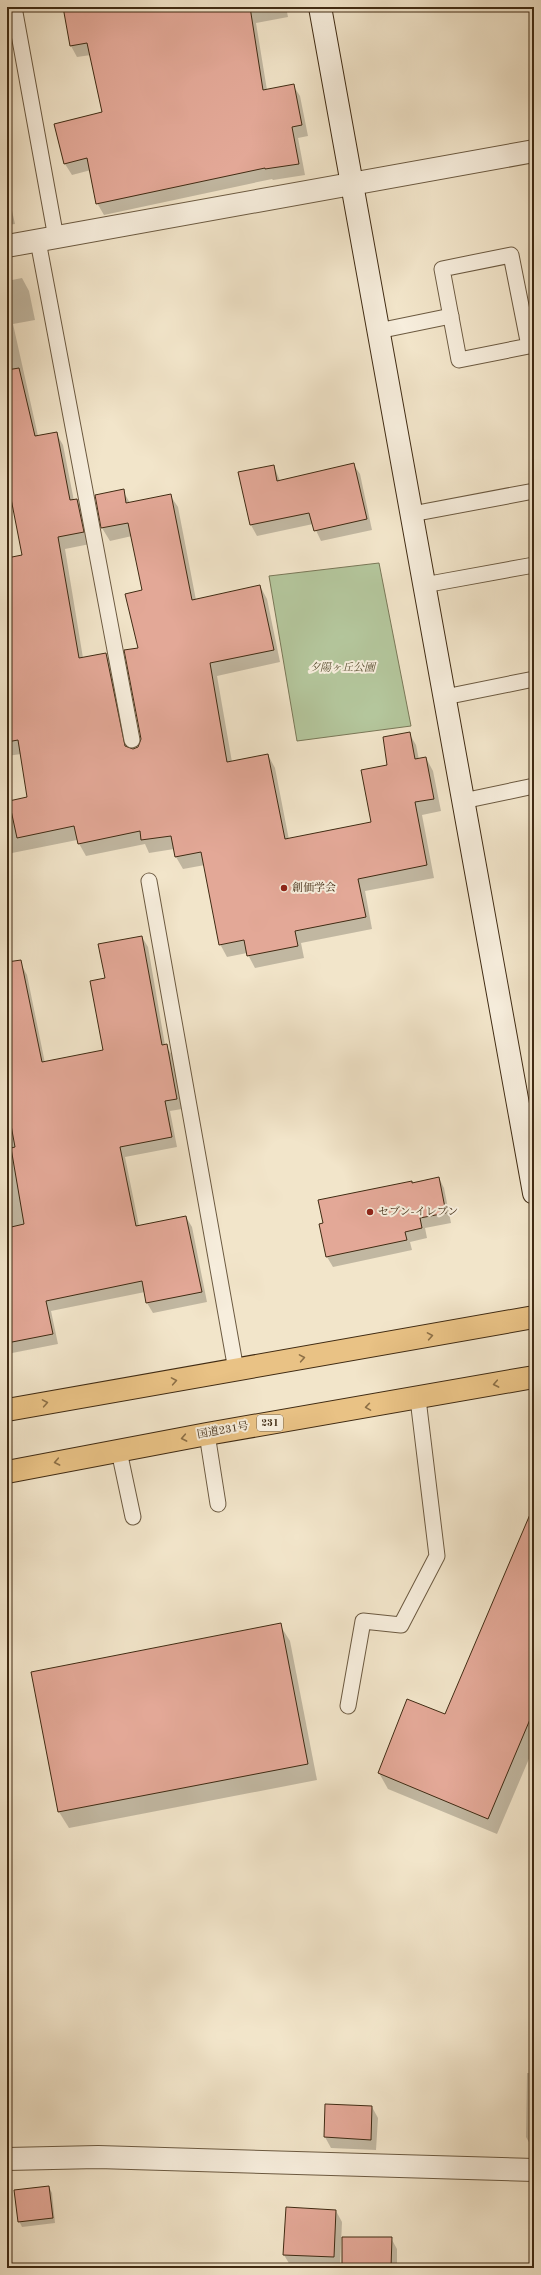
<svg xmlns="http://www.w3.org/2000/svg" width="541" height="2275" viewBox="0 0 541 2275" font-family="'Old Standard TT','Noto Serif JP',serif">
  <style>
    .green { fill: #b4c69c; stroke: #7a7858 }
    .shadow { fill: #0003 }
    .building { fill: #e3a897; stroke: #402b13 }
    .lines { fill: none; stroke-linecap: round; stroke-linejoin: round }
    .lane-casing { stroke: #6c5a41; stroke-width: 17 }
    .street-casing { stroke: #6c5a41; stroke-width: 24 }
    .secondary-casing { stroke: #402b13; stroke-width: 24 }
    .highway-casing { stroke: #402b13; stroke-width: 24 }
    .lane { stroke: #f7eedd; stroke-width: 15 }
    .street { stroke: #f7eedd; stroke-width: 22 }
    .secondary { stroke: #f7eedd; stroke-width: 22 }
    .highway { stroke: #e9c285; stroke-width: 22 }
    .oneway { stroke: #8c6f46 }
    .poi-dot { fill: #8f2418; stroke: #f7eedd; stroke-width: 1.5 }
    .labels { text-anchor: middle; dominant-baseline: central; stroke-width: 4; stroke-linejoin: round; paint-order: stroke }
    .shield { fill: #f7eedd; stroke: #776650; stroke-width: 1 }
    .shield-label { font-size: 10px; font-weight: bold; fill: #402b13 }
    .park-label { font-size: 11px; font-style: italic; fill: #5d5235; stroke: #f7eedd }
    .poi-label { font-size: 11px; fill: #402b13; stroke: #f7eedd; text-anchor: start }
    .street-label { font-size: 11px; fill: #402b13; stroke: #f7eedd }
  </style>
  <rect width="100%" height="100%" fill="#f2e5ca"/>
  <filter id="stains"><feTurbulence type="fractalNoise" baseFrequency=".005" numOctaves="4"/><feColorMatrix values="0 0 0 0 .2 0 0 0 0 .09 0 0 0 0 .02 0 0 0 .5 -.17"/></filter>
  <radialGradient id="worn" r=".72"><stop offset=".6" stop-color="#630" stop-opacity="0"/><stop offset="1" stop-color="#630" stop-opacity=".3"/></radialGradient>
  <path class="green" d="M379,563L411,726L297,741L269,576Z"/>
  <g class="shadow">
    <path d="M64,7H286L288,17L256,23L267,90L293,85L300,96L308,136L298,138L305,175L273,180L272,179L104,215L97,203L91,170L72,175L65,164L103,113L91,55L77,57L71,46Z"/>
    <path d="M7,189L15,224L7,225Z"/>
    <path d="M22,278L29,291L35,320L13,324L38,436L56,433L63,445L74,501L77,500L84,512L90,544L65,549L83,658L106,654L113,667L130,748L134,750L141,744L139,649L143,591L132,536L110,541L102,528L96,496L123,491L130,503L170,495L178,507L196,600L260,586L267,599L280,662L217,676L232,762L268,755L275,768L289,840L373,823L388,765L409,733L416,745L419,760L426,758L433,771L441,811L422,815L434,878L365,891L372,929L301,943L304,958L255,968L247,953L227,957L220,944L205,865L183,869L176,857L174,849L149,853L145,844L86,856L77,840L7,854V803L29,798L21,754L7,756V559L23,556L7,473V281Z"/>
    <path d="M353,464L360,474L372,530L321,541L313,524L257,536L251,525L240,473L274,466L280,481Z"/>
    <path d="M530,898H534V917Z"/>
    <path d="M142,937L148,947L165,1045L172,1055L182,1109L170,1111L177,1147L125,1157L139,1226L186,1217L192,1227L207,1302L153,1313L147,1303L145,1292L51,1311L58,1344L7,1354V967L21,964L27,975L45,1063L104,1051L106,979Z"/>
    <path d="M439,1178L444,1188L451,1223L425,1228L427,1238L410,1242L412,1250L333,1267L327,1257L411,1182L413,1184Z"/>
    <path d="M534,1547V1747L497,1834L388,1789L379,1773L446,1716Z"/>
    <path d="M280,1625L290,1641L317,1780L69,1828L59,1812Z"/>
    <path d="M527,2073H534V2151L526,2137Z"/>
    <path d="M326,2105L372,2107L378,2118L376,2150L331,2148L325,2137Z"/>
    <path d="M49,2187L52,2193L55,2223L22,2227L19,2221Z"/>
    <path d="M336,2211L342,2222L340,2267L290,2265L284,2255Z"/>
    <path d="M391,2238L397,2249V2268H343Z"/>
  </g>
  <g class="building">
    <path d="M63,7H250L263,90L294,84L302,125L292,127L299,164L265,169V168L96,204L87,158L64,164L54,124L102,112L87,43L70,46Z"/>
    <path d="M19,368L35,436L57,432L70,500L77,499L84,532L58,537L79,658L106,653L125,746L133,749L138,747L141,739L124,650L138,648L125,594L142,590L128,523L101,528L95,495L124,489L126,503L171,494L192,600L260,585L274,650L210,663L227,762L268,754L285,839L371,822L361,770L387,765L383,737L410,732L415,759L426,757L434,799L415,802L427,865L358,879L366,917L295,931L298,946L247,956L244,940L219,945L201,852L175,857L171,836L141,840L140,831L78,844L74,826L17,838L9,801L27,797L18,740L7,742V558L22,555L7,478V370Z"/>
    <path d="M354,463L367,519L314,531L309,513L250,525L238,472L274,465L277,481Z"/>
    <path d="M142,936L162,1045L167,1044L177,1099L165,1101L172,1137L120,1147L136,1226L186,1216L202,1292L146,1303L142,1281L46,1301L53,1334L7,1343V1228L24,1224L11,1148L15,1147L7,1103V962L21,960L42,1062L103,1050L90,981L105,978L98,944Z"/>
    <path d="M439,1177L446,1213L420,1218L422,1228L405,1232L407,1240L326,1257L319,1224L323,1223L318,1200L412,1181V1183Z"/>
    <path d="M534,1505V1710L488,1819L378,1773L407,1699L445,1714Z"/>
    <path d="M281,1623L308,1764L58,1812L31,1672Z"/>
    <path d="M325,2104L372,2106L371,2140L324,2137Z"/>
    <path d="M49,2186L53,2218L18,2222L14,2190Z"/>
    <path d="M286,2207L336,2210L334,2257L283,2255Z"/>
    <path d="M342,2237H392L391,2268H342Z"/>
  </g>
  <g class="lines">
    <defs>
      <g id="lane">
        <path d="M14,7L56,238"/>
        <path d="M38,241L132,740"/>
        <path d="M511,255L529,346L459,360L442,269Z"/>
        <path d="M378,331L451,316"/>
        <path d="M412,514L534,491"/>
        <path d="M424,585L534,565"/>
        <path d="M445,697L534,679"/>
        <path d="M463,801L534,786"/>
        <path d="M149,881L236,1370"/>
        <path d="M207,1434L218,1504"/>
        <path d="M119,1451L133,1517"/>
        <path d="M348,1706L363,1621L401,1625L437,1556L418,1399"/>
      </g>
      <g id="street">
        <path d="M7,246L534,151"/>
        <path d="M7,2159L98,2157L534,2170"/>
      </g>
      <path id="secondary" d="M320,7L534,1193"/>
      <g id="highway">
        <path d="M7,1410L534,1317"/>
        <path d="M7,1472L207,1434L534,1377"/>
      </g>
    </defs>
    <use href="#lane" class="lane-casing"/>
    <use href="#street" class="street-casing"/>
    <use href="#secondary" class="secondary-casing"/>
    <use href="#highway" class="highway-casing"/>
    <use href="#lane" class="lane"/>
    <use href="#street" class="street"/>
    <use href="#secondary" class="secondary"/>
    <use href="#highway" class="highway"/>
  </g>
  <defs><path id="oneway-chevron" d="M-2-3.5L2.5 0L-2 3.5" fill="none" stroke-width="1.6" stroke-linecap="round" stroke-linejoin="round"/></defs>
  <g class="oneway">
    <use href="#oneway-chevron" transform="translate(430 1336) rotate(-10)"/>
    <use href="#oneway-chevron" transform="translate(302 1358) rotate(-10)"/>
    <use href="#oneway-chevron" transform="translate(174 1381) rotate(-10)"/>
    <use href="#oneway-chevron" transform="translate(496 1384) rotate(169)"/>
    <use href="#oneway-chevron" transform="translate(45 1403) rotate(-10)"/>
    <use href="#oneway-chevron" transform="translate(368 1407) rotate(171)"/>
    <use href="#oneway-chevron" transform="translate(184 1438) rotate(169)"/>
    <use href="#oneway-chevron" transform="translate(57 1462) rotate(169)"/>
  </g>
  <g class="poi-dot">
    <circle cx="284" cy="888" r="4"/>
    <circle cx="370" cy="1212" r="4"/>
  </g>
  <g class="labels">
    <rect class="shield" x="257" y="1415" width="26" height="16" rx="3"/>
    <g class="shield-label">
      <text x="270" y="1423">231</text>
    </g>
    <g class="park-label">
      <text x="342" y="668">夕陽ヶ丘公園</text>
    </g>
    <g class="poi-label">
      <text x="292" y="888">創価学会</text>
      <text x="378" y="1212">セブン-イレブン</text>
    </g>
    <g class="street-label">
      <text transform="translate(223 1431) rotate(-10)">国道231号</text>
    </g>
  </g>
  <rect width="541" height="2275" fill="none" stroke="#f2e5ca" stroke-width="24"/>
  <rect x="8" y="8" width="525" height="2259" fill="none" stroke="#402b13" stroke-width="2"/>
  <rect x="12" y="12" width="517" height="2251" fill="none" stroke="#402b13"/>
  <rect width="100%" height="100%" filter="url(#stains)"/>
  <rect width="100%" height="100%" fill="url(#worn)"/>
</svg>
